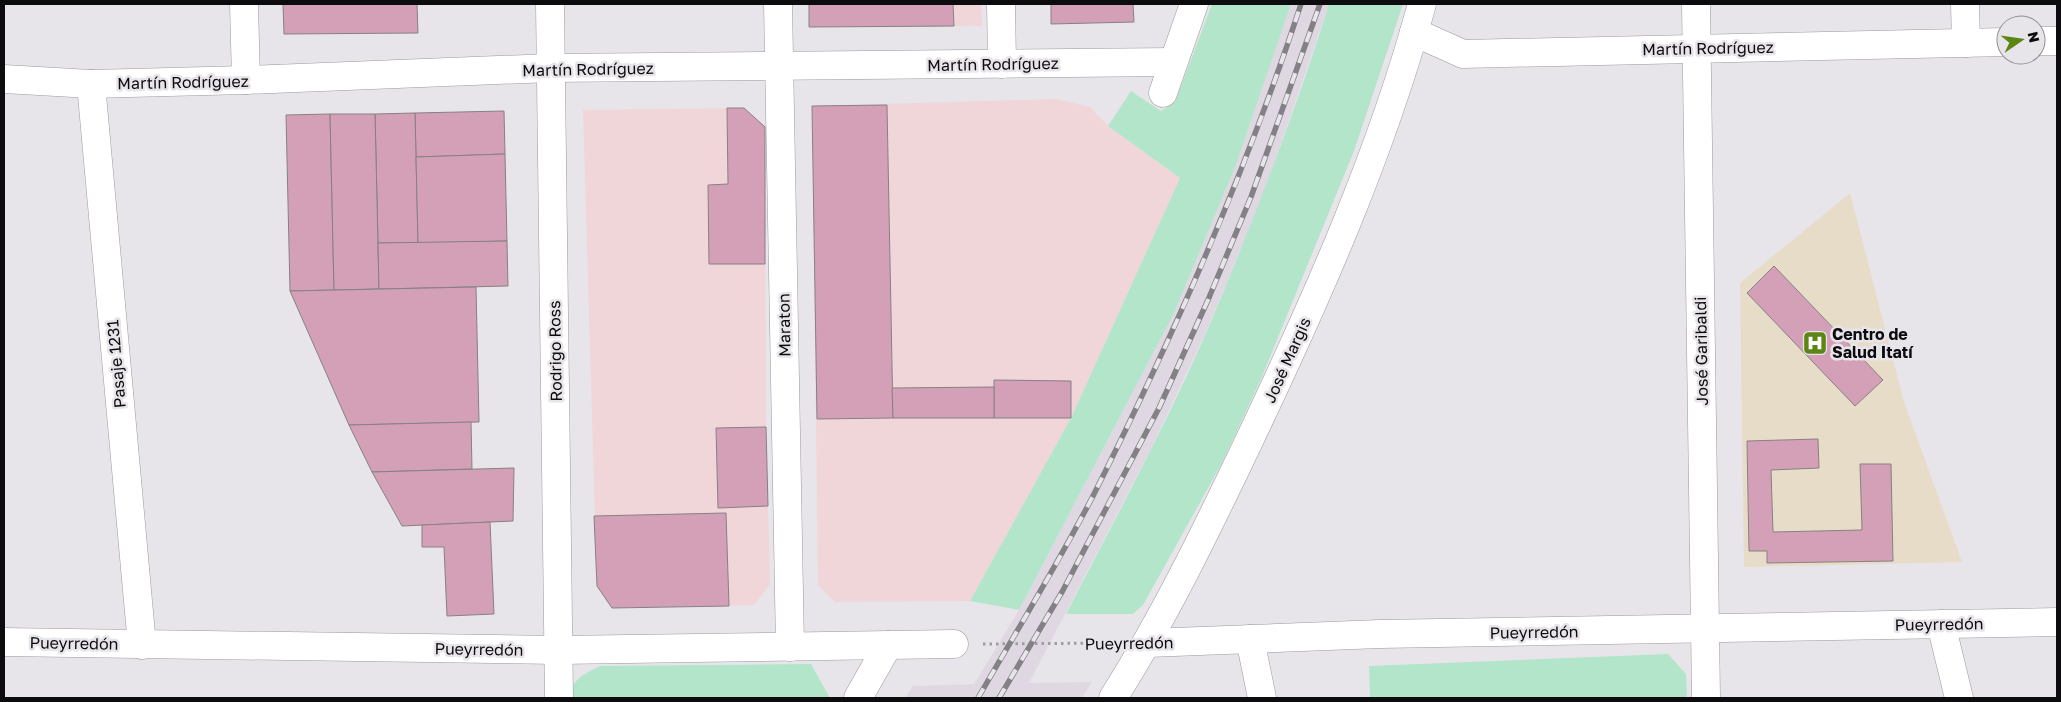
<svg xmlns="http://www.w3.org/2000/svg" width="2061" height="702" viewBox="0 0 2061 702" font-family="'Golos Text',sans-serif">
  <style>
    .built { fill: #dfd8e3 }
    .industrial { fill: #f0d5d9 }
    .medical { fill: #e6dcc7 }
    .green { fill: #b3e5ca }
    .building { fill: #d4a0b8; stroke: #868183 }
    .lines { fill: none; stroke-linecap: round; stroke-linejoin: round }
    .minor-casing { stroke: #9b999d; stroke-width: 29 }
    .path { stroke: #9f9da1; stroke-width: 3; stroke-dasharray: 2.5 4; stroke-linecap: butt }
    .minor { stroke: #fff; stroke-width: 28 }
    .rail-casing { stroke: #838185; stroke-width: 5.5 }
    .rail { stroke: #e8e5ea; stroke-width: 4; stroke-dasharray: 11; stroke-linecap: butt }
    .labels { text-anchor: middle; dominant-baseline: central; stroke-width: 5; stroke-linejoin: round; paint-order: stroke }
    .street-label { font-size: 16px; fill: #0c0b0d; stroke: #e8e5ea }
    .poi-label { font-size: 16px; font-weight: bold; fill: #0c0b0d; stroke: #e8e5ea; text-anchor: start }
  </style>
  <rect width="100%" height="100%" fill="#e8e5ea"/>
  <path class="built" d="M1291,4H1329L1263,196L1205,334L1150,451L1029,683L1092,682L1082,698H905L913,686L974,684L1019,610L1174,313L1236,165Z"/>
  <g class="industrial">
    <path d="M809,4H981L982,26L809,27Z"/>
    <path d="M1057,99L1090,107L1108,126L1180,178L1071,418L970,601L835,602L818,585L812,106Z"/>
    <path d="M744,108L765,127L766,427L770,584L754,605L612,608L597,586L583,110Z"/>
  </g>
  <path class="medical" d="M1850,193L1904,402L1962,562L1744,567L1740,283Z"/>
  <g class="green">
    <path d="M1212,4H1291L1236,165L1174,313L1019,610L970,601L1071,418L1180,178L1108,126L1131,91L1161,111L1175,102Z"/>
    <path d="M1329,4H1403L1354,151L1261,379L1222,463L1143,605L1133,614H1066C1114,521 1164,429 1206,333C1252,225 1294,116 1329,4Z"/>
    <path d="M1668,654L1686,674L1687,698H1370L1369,666Z"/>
    <path d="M811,664L830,698H570C569,680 587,672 601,666Z"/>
  </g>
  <g class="building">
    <path d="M283,4H417L418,33L284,34Z"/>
    <path d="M809,4H953L954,26L809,27Z"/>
    <path d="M1051,4H1133L1134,22L1051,24Z"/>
    <path d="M887,105L893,418L817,419L812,106Z"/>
    <path d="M727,108H744L765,127V264H709L708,185L728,184Z"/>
    <path d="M504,111L505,154L416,157L415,113Z"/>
    <path d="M415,113L418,243H378L375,114Z"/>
    <path d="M330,114L334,290L290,291L286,115Z"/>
    <path d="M330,114H375L379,289L334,290Z"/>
    <path d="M505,154L507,241L418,243L416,157Z"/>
    <path d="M507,241L508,286L379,289L378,243Z"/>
    <path d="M1774,266L1883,380L1855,406L1747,293Z"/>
    <path d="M476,287L479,422L349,425L290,291Z"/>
    <path d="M994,380L1071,381V418H994Z"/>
    <path d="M994,387V418H893L892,388Z"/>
    <path d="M471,422L472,469L372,472L349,425Z"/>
    <path d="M766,427L768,506L718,508L716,428Z"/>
    <path d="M1818,439L1819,468L1771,470L1773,532L1862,530L1860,464H1891L1893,561L1767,563V551H1749L1747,441Z"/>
    <path d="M514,468L513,521L402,526L372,472Z"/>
    <path d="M726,513L729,606L612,608L597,586L594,516Z"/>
    <path d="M490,522L494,614L447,616L444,547H422V525Z"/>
  </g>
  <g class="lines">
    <defs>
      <g id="minor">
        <path d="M244,4L246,80"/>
        <path d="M550,4L559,698"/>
        <path d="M778,4L790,647"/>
        <path d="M1001,4L1002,64"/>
        <path d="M1696,4L1706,698"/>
        <path d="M1965,4L1966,43"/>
        <path d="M1414,32L1463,54L2006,42"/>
        <path d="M2036,41H2057"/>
        <path d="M4,79L91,84L246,80L551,68L1173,62"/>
        <path d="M91,84L142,645"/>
        <path d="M1163,93L1194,4"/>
        <path d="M1941,624L1959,698"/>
        <path d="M1250,639L1262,698"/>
        <path d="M4,642L559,650L954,644"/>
        <path d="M1148,643L1380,634L2057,622"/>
        <path d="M858,698L888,645"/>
        <path d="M1113,698C1165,616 1207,529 1249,441C1316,300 1381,155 1422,4"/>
      </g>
    </defs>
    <use href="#minor" class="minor-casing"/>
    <path class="path" d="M983,644L1114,643"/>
    <use href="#minor" class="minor"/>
    <defs>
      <g id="rail">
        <path d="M978,698C1017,630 1058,564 1094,494C1174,335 1246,173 1301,4"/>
        <path d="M999,698L1062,592L1159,408L1208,300L1251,197L1320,4"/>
      </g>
    </defs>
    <use href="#rail" class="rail-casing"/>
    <use href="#rail" class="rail"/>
  </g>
  <defs>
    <symbol id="hospital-square" viewBox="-11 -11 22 22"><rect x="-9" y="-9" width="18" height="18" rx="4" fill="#5b8613" stroke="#e8e5ea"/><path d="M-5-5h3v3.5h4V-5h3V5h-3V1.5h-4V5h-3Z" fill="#fff"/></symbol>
  </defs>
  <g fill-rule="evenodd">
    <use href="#hospital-square" x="1801" y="329" width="28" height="28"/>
  </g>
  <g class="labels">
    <g class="street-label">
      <text transform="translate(1708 48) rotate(-1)">Martín Rodríguez</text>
      <text transform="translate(993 64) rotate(-1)">Martín Rodríguez</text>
      <text transform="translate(588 69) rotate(-1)">Martín Rodríguez</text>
      <text transform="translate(183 82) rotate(-1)">Martín Rodríguez</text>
      <text transform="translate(784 325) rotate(-91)">Maraton</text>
      <text transform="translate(555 351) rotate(-91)">Rodrigo Ross</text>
      <text transform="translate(1701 351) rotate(-91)">José Garibaldi</text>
      <text transform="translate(1287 360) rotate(-66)">José Margis</text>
      <text transform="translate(116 364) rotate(-95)">Pasaje 1231</text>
      <text transform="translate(1939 624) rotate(-1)">Pueyrredón</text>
      <text transform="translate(1534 632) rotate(-1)">Pueyrredón</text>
      <text transform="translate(74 643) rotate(1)">Pueyrredón</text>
      <text transform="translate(1129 643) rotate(-1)">Pueyrredón</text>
      <text transform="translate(479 649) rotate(1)">Pueyrredón</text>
    </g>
    <g class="poi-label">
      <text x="1832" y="334">Centro de<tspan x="1832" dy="18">Salud Itatí</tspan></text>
    </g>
  </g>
  <rect width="2061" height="702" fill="none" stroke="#0c0b0d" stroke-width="10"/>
  <g transform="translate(2021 40) rotate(77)"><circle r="24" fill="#e8e5ea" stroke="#908e92"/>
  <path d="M0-4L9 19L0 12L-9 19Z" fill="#5b8613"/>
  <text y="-8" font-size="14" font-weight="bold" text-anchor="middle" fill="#0c0b0d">N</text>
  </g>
</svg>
